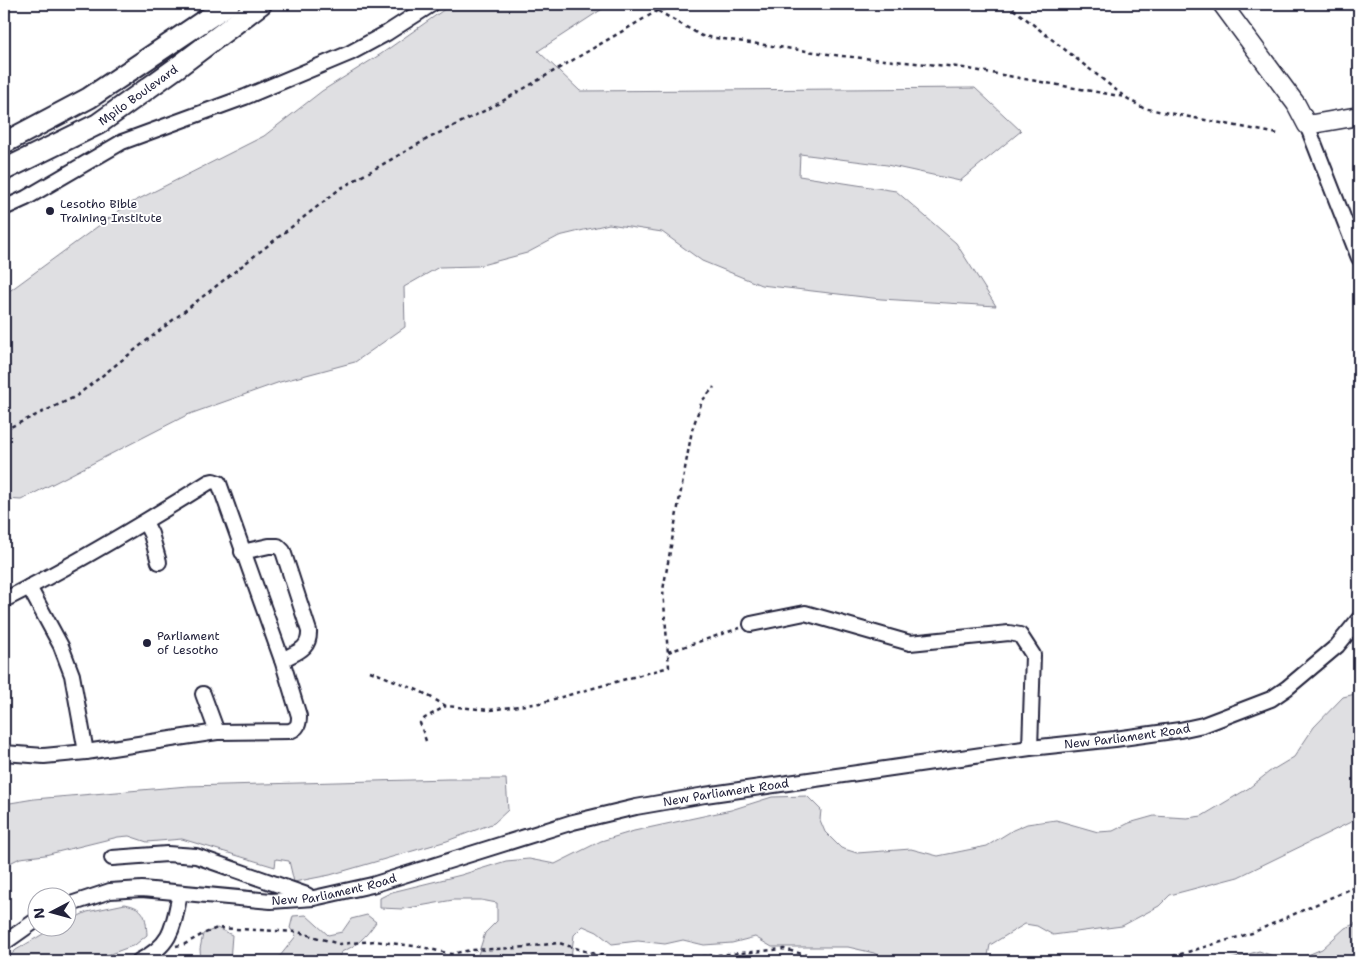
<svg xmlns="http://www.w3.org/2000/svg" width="1363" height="965" viewBox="0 0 1363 965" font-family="'Shantell Sans',sans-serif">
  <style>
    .green { fill: #dfdfe2; stroke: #80808e }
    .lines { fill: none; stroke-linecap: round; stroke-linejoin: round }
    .minor-casing { stroke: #22223b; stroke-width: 18 }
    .major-casing { stroke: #22223b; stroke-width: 21 }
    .highway-casing { stroke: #22223b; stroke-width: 24 }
    .path { stroke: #22223b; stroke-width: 2.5; stroke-dasharray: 4 4; stroke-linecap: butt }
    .minor { stroke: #fff; stroke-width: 14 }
    .major { stroke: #fff; stroke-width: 18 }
    .highway { stroke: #fff; stroke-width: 20 }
    .poi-dot { fill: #22223b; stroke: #fff; stroke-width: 2 }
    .labels { text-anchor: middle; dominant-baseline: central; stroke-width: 4; stroke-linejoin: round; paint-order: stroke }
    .street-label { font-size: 12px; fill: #22223b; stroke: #fff }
    .poi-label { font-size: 12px; fill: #22223b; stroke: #fff; text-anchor: start }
  </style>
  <rect width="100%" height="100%" fill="#fff"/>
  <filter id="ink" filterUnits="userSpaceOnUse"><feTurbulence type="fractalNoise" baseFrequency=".02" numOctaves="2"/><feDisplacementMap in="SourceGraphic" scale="10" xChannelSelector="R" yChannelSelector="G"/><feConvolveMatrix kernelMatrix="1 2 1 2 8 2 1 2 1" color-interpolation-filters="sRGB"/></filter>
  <g filter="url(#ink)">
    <g class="green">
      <path d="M452,4H610L538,51L580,91L975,88L1021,131L960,181L887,165L800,154L799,176L896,191L956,243L996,306L881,299L761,285L702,261L662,232L609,224L559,236L527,253L478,266L439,267L404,287L405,327L355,362L280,382L187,415L21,500L4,499V295L127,205L264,136L322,91L381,54Z"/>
      <path d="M1359,693V818L1238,877L1170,895L1159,906L1122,926L1053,935L1037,926L1025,924L990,945L987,961H886L874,953L848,947H772L755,937L732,943L704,945L683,940L665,944L638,941L612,944L597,932L583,926L574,935L571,957L553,961H476L485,933L497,921V903L481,900H453L403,909L380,908V898L392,892L461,875L506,861L529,859L555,864L601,841L634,831L731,810L772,797L807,796L821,810L820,820L825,832L841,848L857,853L911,849L938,856L987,846L1013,830L1027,824L1041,822L1056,820L1098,832L1113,831L1129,823L1154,816L1187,818L1202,816L1249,788L1269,772L1294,757L1314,727L1343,697Z"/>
      <path d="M448,779H506L508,810L494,823L447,841L330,875L294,882L289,861L276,859L275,867L182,839L147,842L129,836L118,837L45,855L20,858L4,866V804L34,799L188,786Z"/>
      <path d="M125,904C145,908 146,916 147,935L135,945L91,961H4L16,950L53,928H68V921L87,912Z"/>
      <path d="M306,915L328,935L342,932L351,919L367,915L376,922C366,937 357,946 341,952L338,961H276L296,936L290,928L293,916Z"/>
      <path d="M1359,922V961H1226L1259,951L1273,956L1296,960L1322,949L1345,928Z"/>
      <path d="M217,928L232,935L230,961H201L200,949L203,934Z"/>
    </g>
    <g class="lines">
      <defs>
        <g id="minor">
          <path d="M1307,125L1359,258"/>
          <path d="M4,208L26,198L122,142L245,97L350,53L387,33L432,4"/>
          <path d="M145,522L151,534L159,562"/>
          <path d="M242,552L269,546H278L283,551L309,631C310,650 296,652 282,660"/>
          <path d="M29,587L61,646L72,675L86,752"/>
          <path d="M4,600C74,565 142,524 209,482L213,481L219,483L282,660L299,716C299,724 298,728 290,731L217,732L86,752L44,756L4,753"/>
          <path d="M751,624L805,613L910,643L1009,633L1020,635L1033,655L1030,748"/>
          <path d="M203,694L217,732"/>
          <path d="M112,858L167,854L196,856L307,895"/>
          <path id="s1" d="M68,905L110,891L142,889L271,901L314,898L372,885L573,822L636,807L705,795L1030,748L1115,739L1180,730L1203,725L1271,699L1287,688L1337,646L1359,619"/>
          <path d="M4,943L38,919"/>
          <path d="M139,961C173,944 173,927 180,893"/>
        </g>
        <path id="major" d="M1222,4L1296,104L1307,125L1359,116"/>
        <g id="highway">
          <path d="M4,143L89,98L229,4"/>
          <path id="s2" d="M4,170L98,124L179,66L261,4"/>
        </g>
      </defs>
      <use href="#minor" class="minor-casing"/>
      <use href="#major" class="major-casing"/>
      <use href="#highway" class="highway-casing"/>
      <g class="path">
        <path d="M1007,4L1125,97L1143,108L1278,134"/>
        <path d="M658,11L702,36L842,56L958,67L1125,97"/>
        <path d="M4,430L75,397L341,188L429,138L494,106L657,11L694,4"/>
        <path d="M668,652L740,628"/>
        <path d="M370,671L420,691L446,706L490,710L540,703L669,667L663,590L692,430L702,401L714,387"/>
        <path d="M426,741L420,723L425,718L446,706"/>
        <path d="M176,946L185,944L203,934L217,928L298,932L339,944L375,941L422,947L451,954L471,950L517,948L559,943L588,952L626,960L686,958L784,949L828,961"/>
        <path d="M1157,961L1252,933L1359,885"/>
      </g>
      <use href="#minor" class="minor"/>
      <use href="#major" class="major"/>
      <use href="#highway" class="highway"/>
    </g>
  </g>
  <g class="poi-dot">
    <circle cx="50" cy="211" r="5"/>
    <circle cx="147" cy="643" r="5"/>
  </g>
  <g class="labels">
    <g class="street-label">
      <text stroke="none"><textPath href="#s2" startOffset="154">Mpilo Boulevard</textPath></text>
      <text stroke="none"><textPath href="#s1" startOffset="1080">New Parliament Road</textPath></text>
      <text stroke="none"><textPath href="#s1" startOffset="675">New Parliament Road</textPath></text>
      <text stroke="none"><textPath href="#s1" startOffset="270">New Parliament Road</textPath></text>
    </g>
    <g class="poi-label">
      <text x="60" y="204">Lesotho Bible<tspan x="60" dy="14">Training Institute</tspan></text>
      <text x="157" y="636">Parliament<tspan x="157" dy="14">of Lesotho</tspan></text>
    </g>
  </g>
  <rect width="1363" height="965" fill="none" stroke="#fff" stroke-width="20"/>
  <rect x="10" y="10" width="1343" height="945" fill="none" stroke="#22223b" stroke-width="2" filter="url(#ink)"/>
  <g transform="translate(52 912) rotate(264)"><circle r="24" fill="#ffffff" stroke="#a7a7b1"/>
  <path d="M0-4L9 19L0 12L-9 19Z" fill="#22223b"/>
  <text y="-8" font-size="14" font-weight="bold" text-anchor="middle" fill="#22223b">N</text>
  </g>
</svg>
